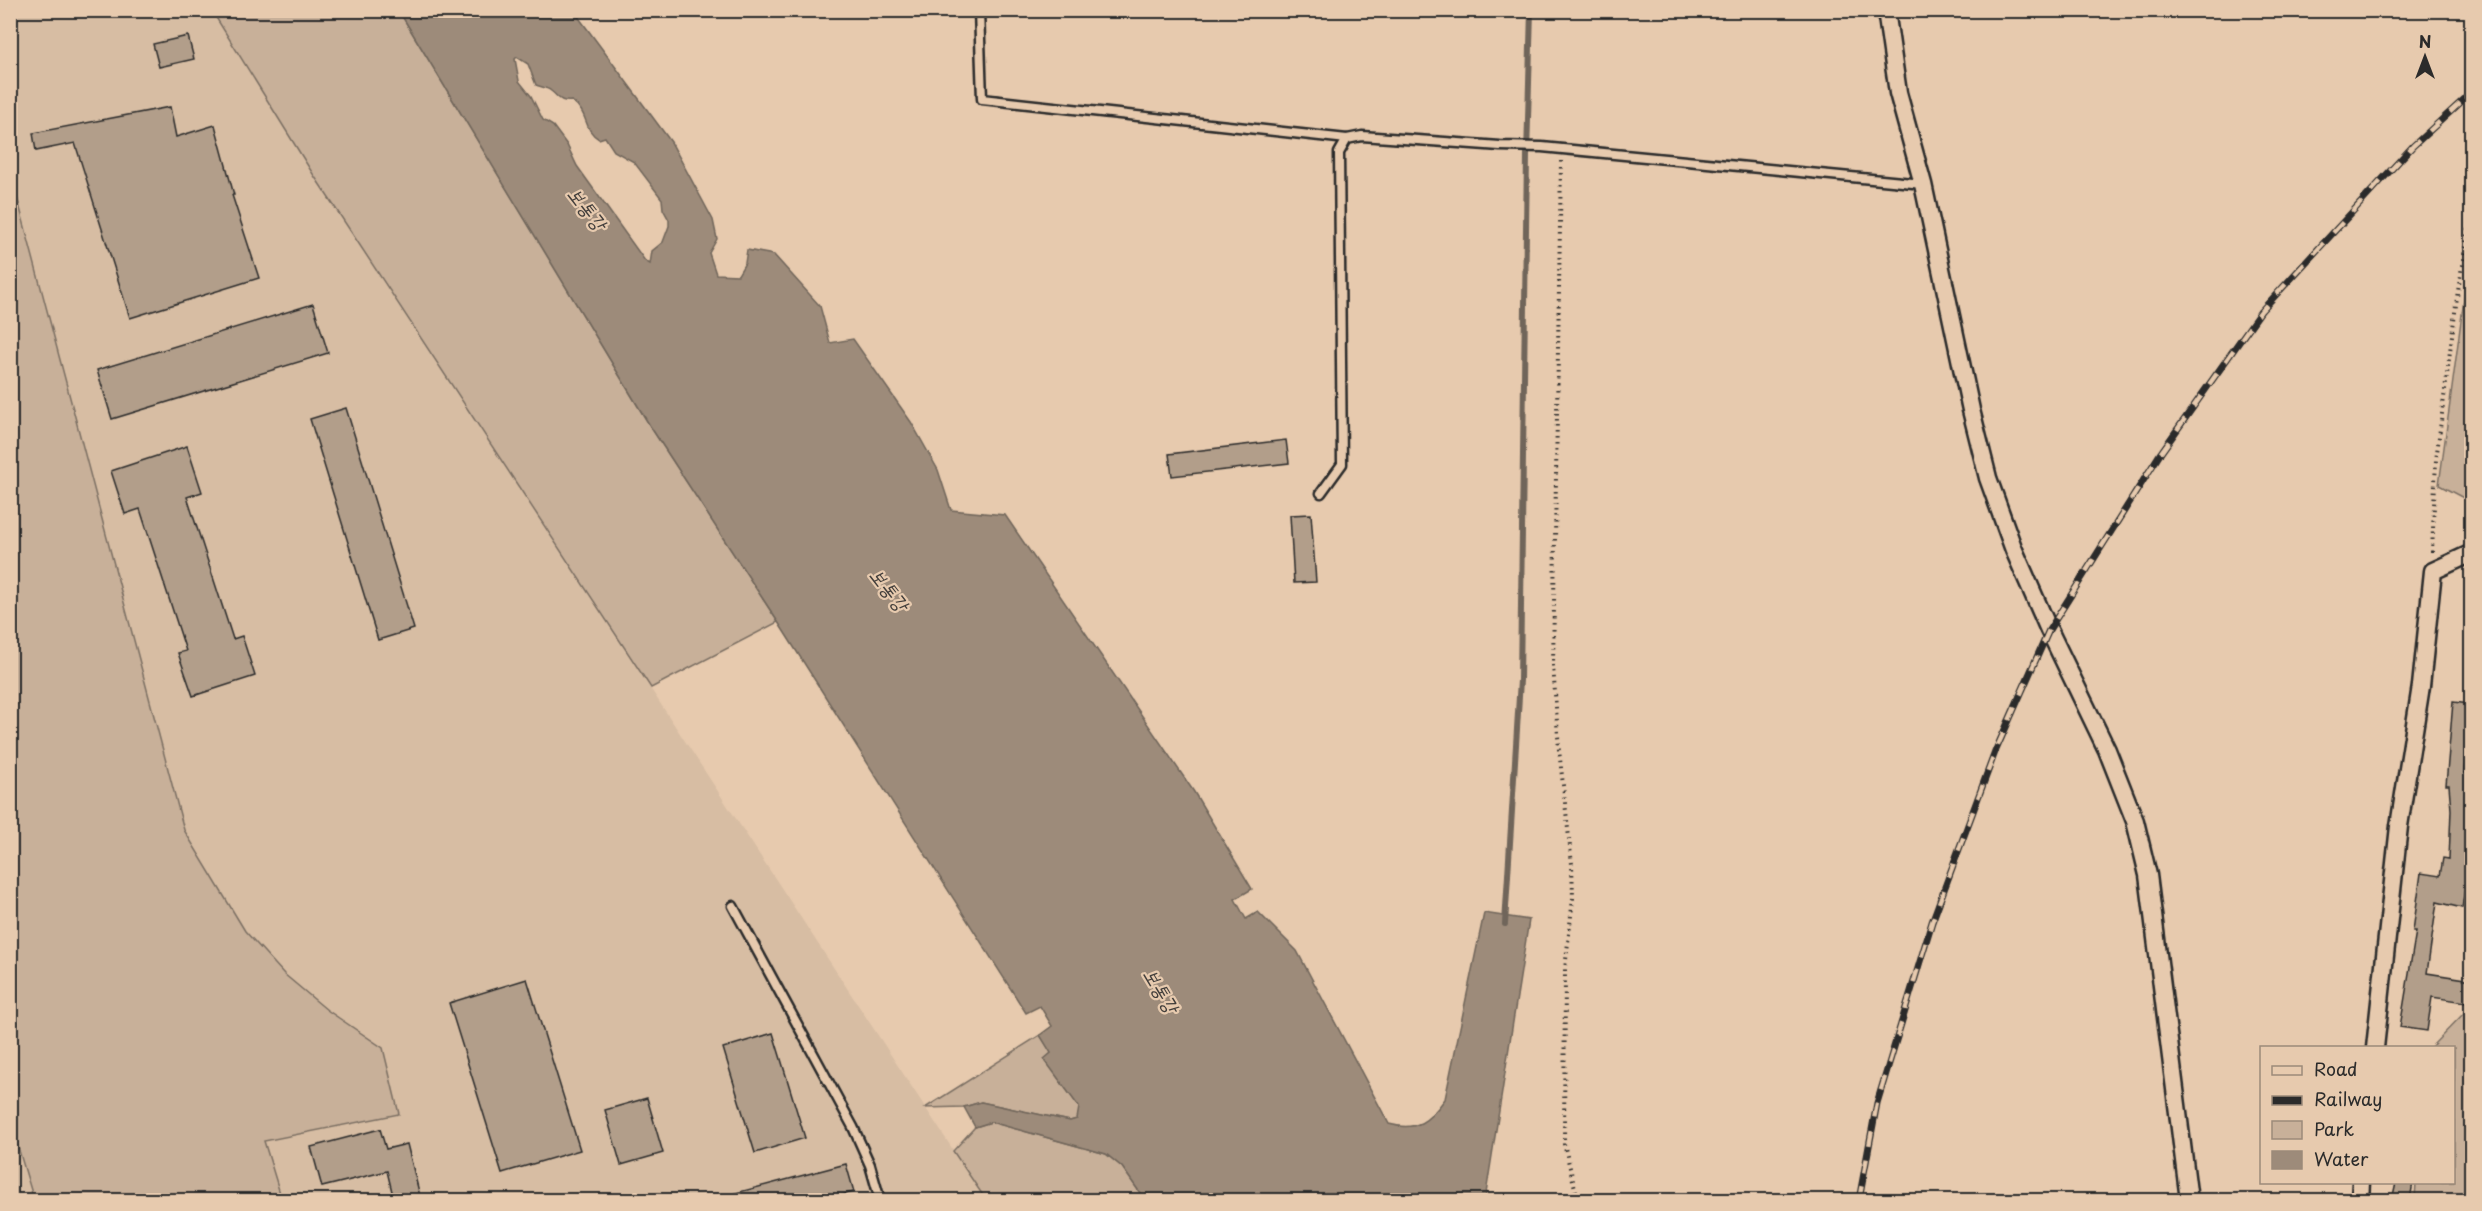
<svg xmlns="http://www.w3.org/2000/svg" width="2482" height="1211" viewBox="0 0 2482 1211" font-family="'Playpen Sans','Poor Story',sans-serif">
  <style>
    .built { fill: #d7bda3 }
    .green { fill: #c8b099; stroke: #7a6e62; stroke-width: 1.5 }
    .water { fill: #9d8b7a; stroke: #6f655a; stroke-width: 1.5; fill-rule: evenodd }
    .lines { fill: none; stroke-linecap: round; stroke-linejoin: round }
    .stream { stroke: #6f655a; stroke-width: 6 }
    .building { fill: #b29e8a; stroke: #2b2b2b; stroke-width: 1.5 }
    .service-casing { stroke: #2b2b2b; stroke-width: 13 }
    .minor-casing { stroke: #2b2b2b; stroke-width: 21 }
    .path { stroke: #2b2b2b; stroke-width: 4; stroke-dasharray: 1.5 4.5; stroke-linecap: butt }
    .service { stroke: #e7caae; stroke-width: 8 }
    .minor { stroke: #e7caae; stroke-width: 16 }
    .rail-casing { stroke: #2b2b2b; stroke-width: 7 }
    .rail { stroke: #e7caae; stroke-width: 4.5; stroke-dasharray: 14; stroke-linecap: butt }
    .labels { text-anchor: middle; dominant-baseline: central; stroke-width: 4.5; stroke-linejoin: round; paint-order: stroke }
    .water-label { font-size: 20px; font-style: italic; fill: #423e3b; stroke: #e7caae }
  </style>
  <rect width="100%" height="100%" fill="#e7caae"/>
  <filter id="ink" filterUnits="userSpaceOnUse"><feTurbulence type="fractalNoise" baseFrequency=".0167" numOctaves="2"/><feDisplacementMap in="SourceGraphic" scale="12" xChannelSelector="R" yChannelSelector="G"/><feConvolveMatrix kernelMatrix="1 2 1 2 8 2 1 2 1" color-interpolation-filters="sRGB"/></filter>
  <g filter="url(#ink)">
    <path class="built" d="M10,11H212L313,174L986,1200H11Z"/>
    <g class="green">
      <path d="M212,11H399L650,426L778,622L651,688L313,174Z"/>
      <path d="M11,174L184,830L245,931L284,974L327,1010L383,1048L399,1114L264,1141L282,1200H34L11,1124Z"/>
      <path d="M2471,246L2472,502H2471L2439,485Z"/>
      <path d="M2469,1008H2472L2471,1200H2415L2416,1183L2454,1182V1048L2431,1047Z"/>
      <path d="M1040,1035L1052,1053L1045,1059L1080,1108L1077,1119L1070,1121L981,1102L964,1107L925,1108Z"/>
      <path d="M991,1122L1106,1154L1122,1167L1145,1200H986L953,1151L975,1127Z"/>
    </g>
    <path class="water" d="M399,11H574L671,142L713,220L717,239L709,253L716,274L738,275L745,263L747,250L774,255L820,306L830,343L853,339L911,422L938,470L951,510L1005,515L1194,792L1252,889L1235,899L1246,919L1258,912L1297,951L1389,1124C1417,1132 1429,1121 1445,1099L1484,913L1529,920L1485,1200H1145L1122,1167L1106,1154L991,1122L975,1127L964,1107L981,1102L1070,1121L1077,1119L1079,1107L1044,1059L1051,1053L1040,1035L1052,1026L1040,1006L1026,1013L778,622L650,426ZM517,57L528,64L536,85C541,87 548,88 551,91C560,98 559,102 572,101C590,114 582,129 599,139L605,137L614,151L634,162L662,199L663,209L669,220V226L663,242L652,251L650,264L645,261L577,166L567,145L553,126L543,120L531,96L519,81L515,59Z"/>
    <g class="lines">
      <path class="stream" d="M1505,924L1520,680L1527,155L1531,10"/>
    </g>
    <g class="building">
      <path d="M188,36L194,59L159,67L153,44Z"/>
      <path d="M170,107L176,137L215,125L234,195H232L259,278L130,318L75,143L36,151L33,133Z"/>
      <path d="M313,304L328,353L112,419L97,370Z"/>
      <path d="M346,408L414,629L378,640L310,419Z"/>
      <path d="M1286,440L1289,463L1172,476L1169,454Z"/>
      <path d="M187,446L202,492L187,497L233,639L242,636L255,676L193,696L178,653L186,651L140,509L125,514L111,471Z"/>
      <path d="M1311,514L1316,582L1294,583L1290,515Z"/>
      <path d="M2453,702L2470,704L2464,773H2467L2468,809L2464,861L2469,862L2462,908L2437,902L2427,973L2472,980V1003L2432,997L2427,1031L2400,1027L2416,931H2413L2421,873L2440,876L2443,858L2449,859L2451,810L2449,785H2446Z"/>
      <path d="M527,979L580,1150L502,1173L449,1003Z"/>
      <path d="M773,1033L805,1138L755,1153L723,1048Z"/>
      <path d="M647,1098L663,1153L621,1165L605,1110Z"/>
      <path d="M380,1129L386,1149L407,1144L421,1200H394L387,1171L322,1187L311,1147Z"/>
      <path d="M846,1164L854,1192L821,1200H728V1195Z"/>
      <path d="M2396,1182H2413L2410,1200H2392Z"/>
    </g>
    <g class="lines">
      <defs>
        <g id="service">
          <path d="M979,10L982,99L1347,139"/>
          <path d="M1321,493L1342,464L1339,153L1347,139L1362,136L1500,146L1542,147L1923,184"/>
          <path d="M733,906L853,1127L870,1165L880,1200"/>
        </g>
        <g id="minor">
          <path d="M1886,10L1898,93L1923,184L1971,410L1988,478L2014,550L2049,630L2107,750L2135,821L2148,875L2189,1200"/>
          <path d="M2375,1048L2399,826L2421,686L2433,571L2472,553"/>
          <path d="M2360,1200L2361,1182"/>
        </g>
      </defs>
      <use href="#service" class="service-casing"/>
      <use href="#minor" class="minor-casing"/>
      <g class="path">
        <path d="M1561,161L1553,665L1559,750L1572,864L1573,898L1565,969L1564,1144L1578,1200"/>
        <path d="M2432,552L2436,460L2457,297L2472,205"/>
      </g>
      <use href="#service" class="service"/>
      <use href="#minor" class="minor"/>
      <defs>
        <path id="rail" d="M1859,1200L1877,1103L1932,922L1995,752L2049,630L2160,454L2261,311L2413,146L2472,92"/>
      </defs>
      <use href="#rail" class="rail-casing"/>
      <use href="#rail" class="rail"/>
    </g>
  </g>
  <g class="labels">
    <g class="water-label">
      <text transform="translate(588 208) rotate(52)">보통강</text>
      <text transform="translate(890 589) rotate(52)">보통강</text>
      <text transform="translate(1162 990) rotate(59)">보통강</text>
    </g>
  </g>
  <rect width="2482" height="1211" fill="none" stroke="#e7caae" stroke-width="36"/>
  <rect x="18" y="18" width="2446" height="1175" fill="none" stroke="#2b2b2b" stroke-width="2" filter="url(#ink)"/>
  <rect x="2260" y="1046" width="195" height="138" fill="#e7caae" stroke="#9c8a7a" stroke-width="1.5"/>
  <rect x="2272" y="1066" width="30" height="9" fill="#e7caae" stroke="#9c8a7a" stroke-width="1.5"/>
  <text x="2314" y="1076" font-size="18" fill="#2b2b2b">Road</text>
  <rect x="2272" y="1096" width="30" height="9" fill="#2b2b2b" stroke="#9c8a7a" stroke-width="1.5"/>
  <text x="2314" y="1106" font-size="18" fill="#2b2b2b">Railway</text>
  <rect x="2272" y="1121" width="30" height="18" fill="#c8b099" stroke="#9c8a7a" stroke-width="1.5"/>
  <text x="2314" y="1136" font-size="18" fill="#2b2b2b">Park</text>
  <rect x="2272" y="1151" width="30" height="18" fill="#9d8b7a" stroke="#9c8a7a" stroke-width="1.5"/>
  <text x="2314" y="1166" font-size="18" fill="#2b2b2b">Water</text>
  <g transform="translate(2425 57)" stroke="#e7caae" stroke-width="4.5" paint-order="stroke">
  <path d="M0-4.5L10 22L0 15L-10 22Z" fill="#2b2b2b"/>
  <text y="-9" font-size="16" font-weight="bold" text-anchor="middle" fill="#2b2b2b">N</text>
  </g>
</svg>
